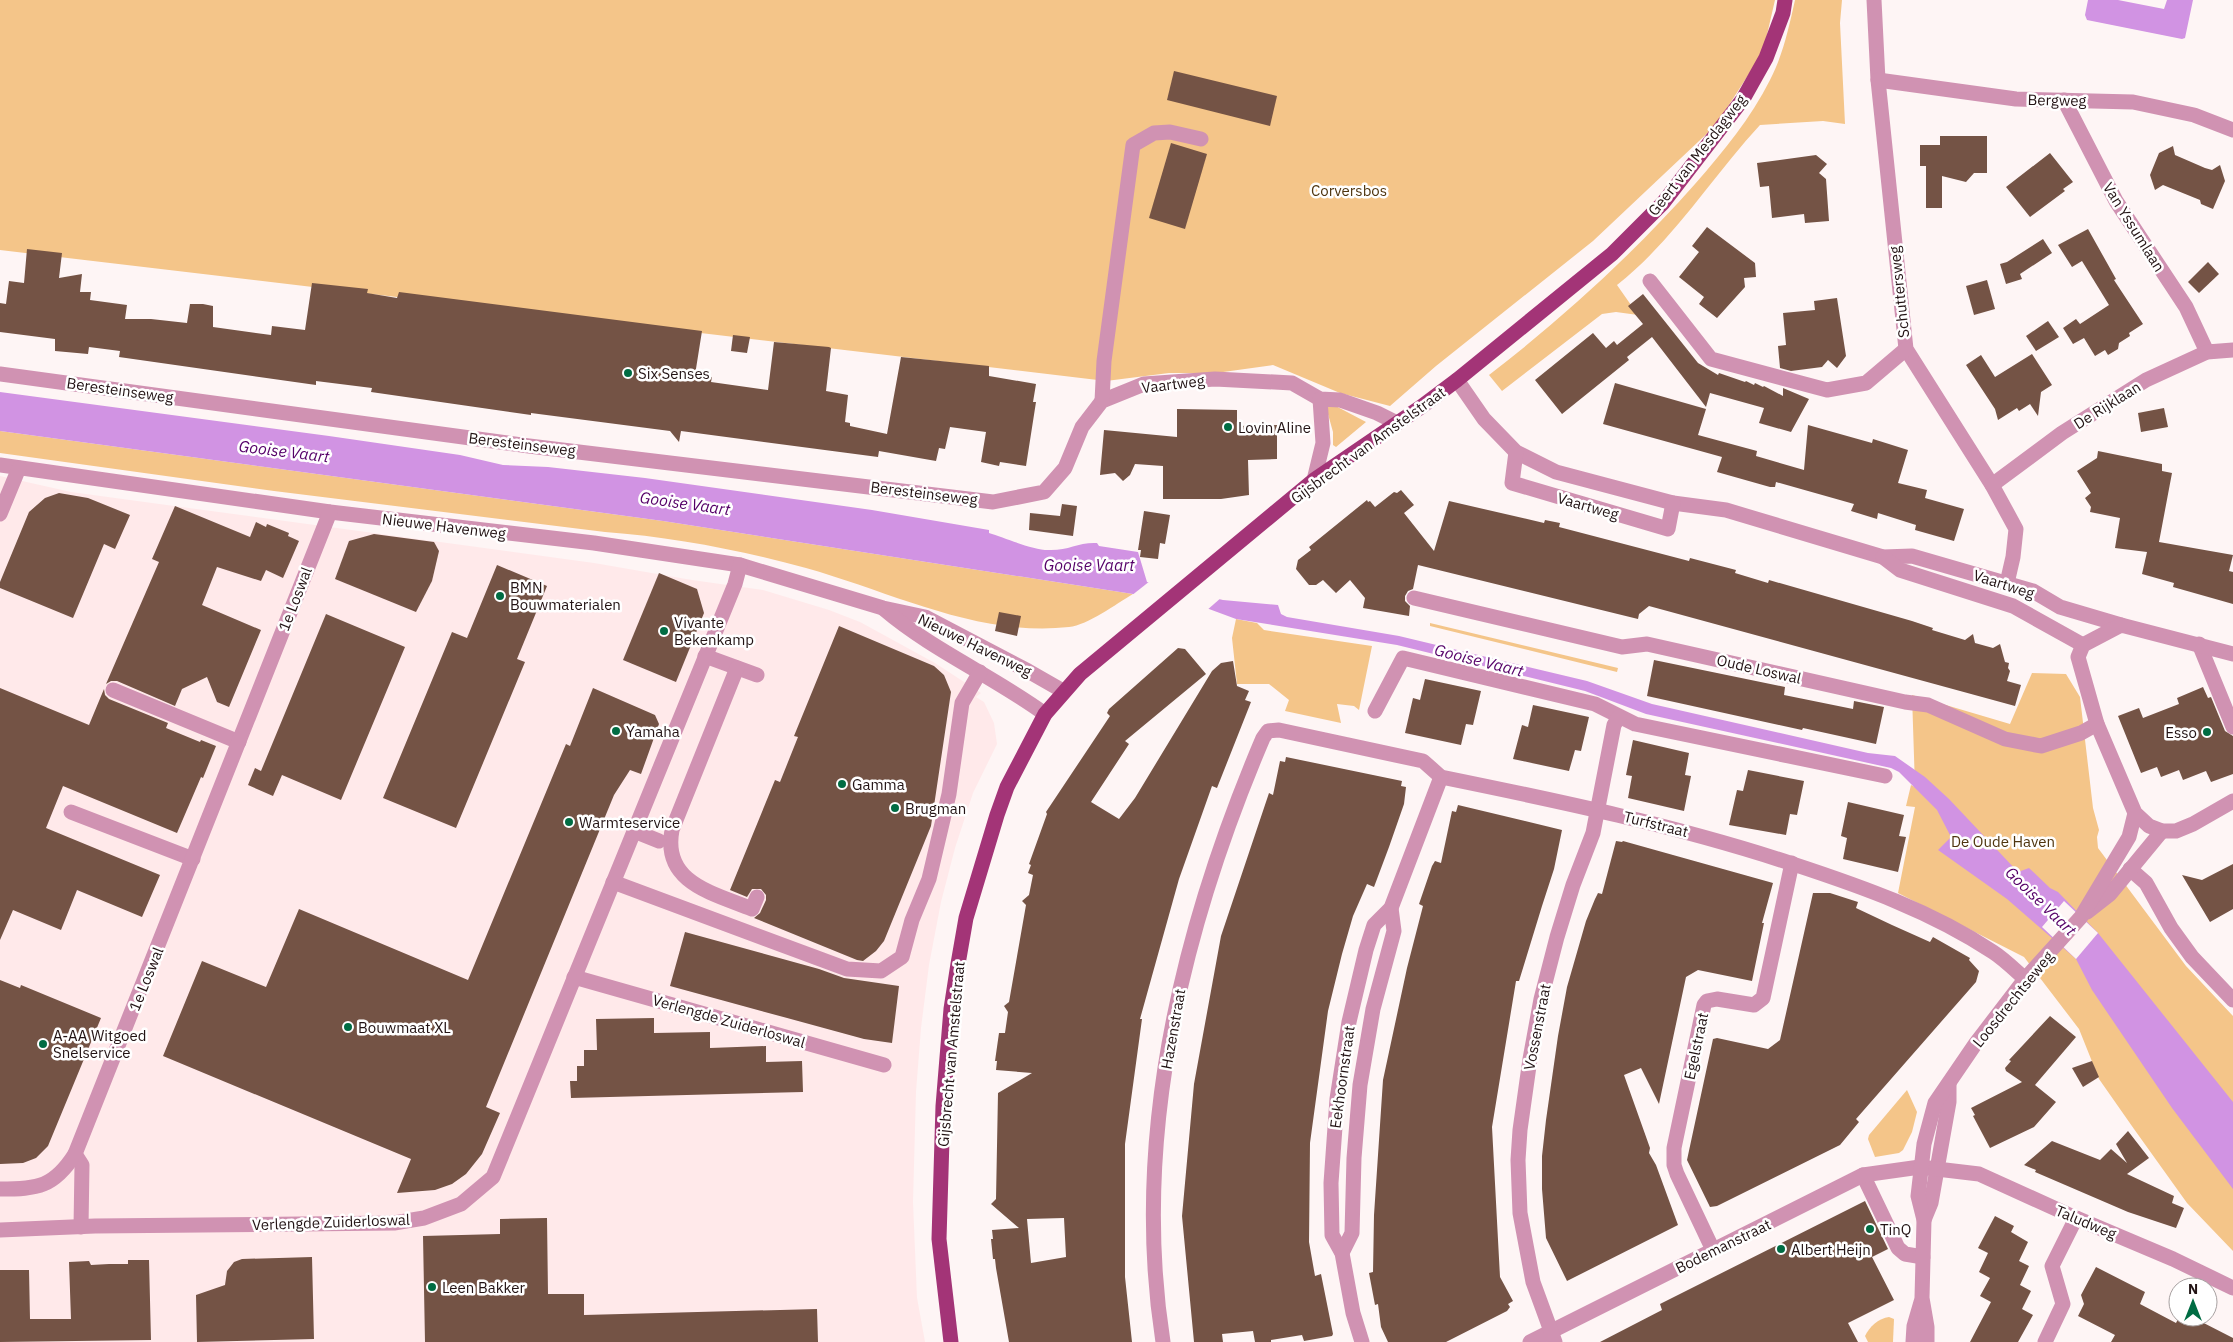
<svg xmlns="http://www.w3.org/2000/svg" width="2233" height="1342" viewBox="0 0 2233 1342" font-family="'IBM Plex Sans',sans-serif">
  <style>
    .built { fill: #ffe9ea }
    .green { fill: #f4c589 }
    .water { fill: #d193e3 }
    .pier { fill: #fef5f5 }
    .building { fill: #745345; fill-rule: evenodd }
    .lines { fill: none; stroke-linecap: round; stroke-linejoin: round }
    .minor { stroke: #d092b2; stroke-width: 15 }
    .major { stroke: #a33477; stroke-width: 15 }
    .poi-dot { fill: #006c43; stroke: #fff; stroke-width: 2 }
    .labels { text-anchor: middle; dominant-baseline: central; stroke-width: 5; stroke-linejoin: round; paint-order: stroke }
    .street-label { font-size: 15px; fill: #221314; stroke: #fff }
    .park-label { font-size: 15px; fill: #4f350f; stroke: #fff }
    .poi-label { font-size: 15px; fill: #221314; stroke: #fff; text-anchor: start }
    .water-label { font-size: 16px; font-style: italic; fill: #550068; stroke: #fff }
  </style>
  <rect width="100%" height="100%" fill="#fef5f5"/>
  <path class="built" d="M0,476L71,492L594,563L692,580L763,590L829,610L860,622L935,663L981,693L976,697L984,702L994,723L997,744L973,793L955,848L941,902L929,965L921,1028L916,1092L913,1202L917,1298L925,1342H0Z"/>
  <g class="green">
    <path d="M0,0H1775L1763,52L1716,125L1593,241L1436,366L1390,406L1340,393L1273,365L1216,373H1169L1106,381L0,250Z"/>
    <path d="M1795,0H1842L1840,23L1845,124L1823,121L1760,125C1712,177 1673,241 1617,285L1638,315L1616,312L1602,314L1502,391L1489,375C1563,318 1633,254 1695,184C1723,152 1751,118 1770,80C1783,55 1789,27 1795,0Z"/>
    <path d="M1330,403L1366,422L1336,447L1333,445V432L1326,407Z"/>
    <path d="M0,431L663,521L1133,594C1116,604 1088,625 1069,627C977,637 892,592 806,568C740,550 672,537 605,532L274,491L0,453Z"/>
    <path d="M1236,619L1257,623L1264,630L1372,646L1359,710L1354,706L1337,704L1341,723L1285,711L1289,700L1269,684H1237L1232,638Z"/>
    <path d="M1430,623L1618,668L1617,672L1430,626Z"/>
    <path d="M2032,673L2066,674L2080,697L2093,808L2099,830L2097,837L2098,848L2186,966L2233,1016V1251L2187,1203L2134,1129L2099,1079L2079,1029L2024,957L1898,893L1915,807L1906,806L1911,785L1915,787L1912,695L2010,724Z"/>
    <path d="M1907,1090L1917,1112L1912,1132L1903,1150L1899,1153L1875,1157L1868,1139L1869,1135Z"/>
    <path d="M1889,1317L1894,1319L1893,1342H1868L1865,1336C1869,1327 1879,1318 1889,1317Z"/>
  </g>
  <g class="water">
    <path d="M2088,0H2118L2164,9L2167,0H2193L2185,38L2182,39L2087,20L2085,15Z"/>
    <path d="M0,392L329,436L460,455L503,465L548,467L645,478L872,510L989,530V533C1005,538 1033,550 1048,550C1068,551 1078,542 1097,543L1099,546L1138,552L1147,582L1223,600L1278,605L1281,614L1287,617L1399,636L1587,681L1652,704L1868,753L1895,756L1925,777L1949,799L2018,872L2029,868L2050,888L2058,892L2098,933L2233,1102V1189L2172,1108L2092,990L2076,959L2007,899L1938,850L1951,837L1937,810L1899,772L1891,768L1646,714L1585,691L1397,645L1236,619L1209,609L1133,594L663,521L0,431Z"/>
  </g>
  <g class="pier">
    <path d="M1150,581L1222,597L1206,611L1131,596Z"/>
    <path d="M2064,901L2098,933L2076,959L2042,927Z"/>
  </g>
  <g class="building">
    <path d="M1174,71L1277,96L1270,126L1167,100Z"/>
    <path d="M1940,136H1987V173H1974L1966,182L1942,176V208H1926V166H1920V145H1940Z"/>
    <path d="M1171,143L1207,154L1185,229L1149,218Z"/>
    <path d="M2173,146L2175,155L2205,168L2212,170L2220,165L2225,181L2213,209L2201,204L2200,200L2163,185L2155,190L2150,175L2159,153Z"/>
    <path d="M2050,153L2073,182L2063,189L2065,191L2030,217L2006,187Z"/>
    <path d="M1816,155L1827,164L1819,173L1826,179L1829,221L1805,223L1804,214L1772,218L1769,186L1760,187L1757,163Z"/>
    <path d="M1707,227L1755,263L1756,277L1744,278L1745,287L1717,318L1699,304L1704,297L1679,277L1699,252L1692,246Z"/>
    <path d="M2088,229L2116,279L2114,280L2143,324L2129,333L2130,336L2119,343L2118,349L2108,355L2105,350L2095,356L2084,338L2073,344L2063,328L2076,319L2080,324L2109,305L2082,261L2072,267L2058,245Z"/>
    <path d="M2043,239L2052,253L2020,274L2022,279L2006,284L2000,264L2007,262Z"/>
    <path d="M27,249L62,253L59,278L82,274L80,292H91L90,300L127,305L125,319H151L187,323L190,304H203L213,306V327L271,335L272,326L305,330L312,283L368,289L367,293L397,298L399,292L702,331L695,375L712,377L711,382L768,390L774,342L829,347L831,348L826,391L848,395L845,422L850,423V426L887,434L901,357L989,366V376L1036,384L1033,402H1036L1026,466L1000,462L999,466L981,462L986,432L950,427L945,449L939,448L936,461L879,451L878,457L681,431L679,442L670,431L531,413V415L371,392L372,388L316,381V385L119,357L120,351L89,347L88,354L55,351V339L0,332V303L6,304L9,281L24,283Z"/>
    <path d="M2208,262L2219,274L2199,293L2188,282Z"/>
    <path d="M1987,280L1995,309L1974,315L1966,286Z"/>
    <path d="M1643,294L1698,363L1718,375L1719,373L1745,382L1746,381L1754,385L1755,383L1763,387L1764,386L1783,396V388L1809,399L1791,432L1759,423L1764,408L1710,393L1706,407L1652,337L1627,357L1629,360L1562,414L1535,380L1593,333L1606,348L1614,341L1617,345L1643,324L1628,306Z"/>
    <path d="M1837,298L1846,356L1837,368L1828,360L1822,367L1791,371L1780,368L1778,346L1786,345L1783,313L1815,310L1814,301Z"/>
    <path d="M2048,321L2059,337L2036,351L2026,336Z"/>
    <path d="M733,335L750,337L747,353L731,351Z"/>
    <path d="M2032,354L2052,385L2041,392L2038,416L2030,404L2019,411L2017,408L1998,420L1995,409L1966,365L1981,355L1995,377Z"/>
    <path d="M1615,383L1706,409L1698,435L1757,451L1756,456L1804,470L1808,425L1872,443L1873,439L1908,450L1898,483L1927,490L1925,498L1964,509L1954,541L1915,530L1916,525L1878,513L1877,519L1851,511L1854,504L1776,482L1775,487H1770L1717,472L1722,457L1603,424Z"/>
    <path d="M2164,408L2168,427L2141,432L2138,413Z"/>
    <path d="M1177,409L1237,410V426L1277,425V459L1248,460L1249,495L1221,499H1163V466L1135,464L1130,475L1123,481L1115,473L1100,475L1104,430L1177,437Z"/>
    <path d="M2098,451L2162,464V471L2172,473L2159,542L2233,555L2229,571L2233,572V604L2173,587L2174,583L2142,574L2147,552L2115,548L2120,518L2090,512L2091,507L2085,498L2091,493L2077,471L2097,458Z"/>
    <path d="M1401,490L1414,505L1404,513L1434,551L1449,501L1544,523L1545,520L1560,523L1559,527L1689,561L1690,558L1736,570L1735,573L1768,583L1769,580L1912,621L1933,628L1932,630L1965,640L1973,634L1975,643L1993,648L2000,644L2005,662L2009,663L2008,668L2010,671L2007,681L2021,685L2015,706L1649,606L1639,614L1638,619L1418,565L1413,589L1408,591L1405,596V601L1410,606L1409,616L1363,608L1365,598L1350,580L1336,593L1323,580L1316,585H1309L1296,569L1298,560L1311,550L1309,547L1367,500L1368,502L1370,501L1375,507L1394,492L1397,493Z"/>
    <path d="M59,493L88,498L130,515L115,549L104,544L73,618L0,588V582L29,512L45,498Z"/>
    <path d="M1062,504L1077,506L1073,536L1029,530L1030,513L1060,516Z"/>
    <path d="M175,506L250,537L256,522L266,527L267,524L289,533L288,536L299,541L283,578L266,570L261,581L217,567L202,605L261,630L229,707L217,702L207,677L182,689L175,706L117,681H111L106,684L159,562L152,559Z"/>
    <path d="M1144,511L1170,515L1165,544L1160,543L1158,559L1140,557L1141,550H1138Z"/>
    <path d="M374,534L434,542L439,551L432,581L416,612L335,579L349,541Z"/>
    <path d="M497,565L547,586L517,659L525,662L456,828L383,798L452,632L467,638Z"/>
    <path d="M659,573L697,589L704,613L676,682L623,660Z"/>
    <path d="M999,612L1021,616L1017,636L995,631Z"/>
    <path d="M326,614L405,647L341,800L282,775L273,796L248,785L255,768L261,771Z"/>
    <path d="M839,626L934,666L944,675L951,692L931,826L884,941L876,951L863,961L857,960L754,918L760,913L766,900V895L761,889H752L747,897L730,890L775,780L780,782L798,737L794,736Z"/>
    <path d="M1178,648L1185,649L1206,674L1125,741L1129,744L1091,802L1119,819L1135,798L1212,671L1221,663L1233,661L1237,686L1249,691L1245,700L1251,702L1217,788L1212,786L1179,879L1140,1019H1142L1125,1144V1277L1132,1342H1009L996,1268L995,1259H993L991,1239H993L992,1230L1019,1228L991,1204L996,1199L998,1093L1032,1073L996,1070L997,1061H995L999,1033H1005L1008,1012L1004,1006L1009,1002L1026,905L1022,901L1029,895L1033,875L1028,873L1031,865L1029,864L1047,814L1046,812L1110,716L1107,713L1109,709ZM1064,1218L1066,1257L1031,1263L1027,1219Z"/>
    <path d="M1654,660L1785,687L1784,695L1853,709L1854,701L1884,707L1876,744L1803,728L1802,730L1647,696Z"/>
    <path d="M1425,679L1481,691L1473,725L1466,724L1461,745L1405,733L1413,698L1420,700Z"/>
    <path d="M2203,687L2208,698L2211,697L2225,731L2233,736V774L2211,782L2206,771L2183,780L2179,770L2161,777L2157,767L2141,773L2118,716L2139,708L2143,718L2179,704L2177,698Z"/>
    <path d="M0,688L89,725L104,689L105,695L109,699L168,723L166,728L200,742L201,740L216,746L203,778L201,777L177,833L63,786L46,828L160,875L142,917L77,890L61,930L13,910L0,940Z"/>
    <path d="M593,688L655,715L659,724L641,774L630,770L614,795L486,1107L500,1113L482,1154L466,1174L452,1184L435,1190L397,1193L411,1159L163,1056L202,961L266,987L299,909L468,980L566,744L570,746Z"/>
    <path d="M1533,705L1589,717L1581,751L1575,750L1569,771L1513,759L1522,725L1528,727Z"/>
    <path d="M1633,740L1689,753L1685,775L1691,776L1684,811L1628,798L1632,776L1626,775Z"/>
    <path d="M1286,757L1402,781L1401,786L1406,787L1404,804L1389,847L1374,887L1367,884L1353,916L1342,954L1328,1011L1310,1143L1309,1242L1315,1276L1321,1274L1333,1334L1332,1336L1304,1341L1302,1335L1271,1340V1342H1255L1253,1331L1222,1334L1223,1342H1194L1182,1216L1194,1084L1221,936L1269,793L1273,795L1280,761L1285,762Z"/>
    <path d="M1748,770L1804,781L1797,815L1790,814L1786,835L1729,825L1737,790L1743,791Z"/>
    <path d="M1848,802L1904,815L1899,836L1906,837L1898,872L1843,859L1847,838L1841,836Z"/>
    <path d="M1458,805L1562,830L1554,869L1542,906L1519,981H1516L1492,1127L1500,1277L1513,1301L1508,1304L1510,1307L1507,1311L1446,1342H1388L1381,1327L1378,1304L1375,1305L1369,1273L1373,1272L1374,1215L1383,1080L1407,968L1423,906L1419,904L1432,866L1435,861L1441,863L1452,811L1456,812Z"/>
    <path d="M1616,841L1622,842L1623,841L1773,883L1762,923H1764L1752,981L1698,970L1686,977L1659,1104L1641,1068L1624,1075L1650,1148L1649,1153L1656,1165L1678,1225L1567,1281L1546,1238L1542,1189V1156L1546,1120L1558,1036L1567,987L1586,921L1595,899L1598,893L1602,894Z"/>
    <path d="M2233,864V909L2210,922L2182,875L2202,880Z"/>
    <path d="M1813,893H1830L1858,902L1856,908L1892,925L1930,942L1933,937L1970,958L1969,960L1979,971L1976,982L1856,1119L1859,1122L1840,1145L1717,1206L1710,1207L1687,1160L1713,1039L1717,1038L1768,1049L1780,1040Z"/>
    <path d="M685,932L819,969L844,978L899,986L892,1043L864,1039L670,986Z"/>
    <path d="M0,980L20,988L21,985L101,1018L48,1146L36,1158L23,1163L0,1164Z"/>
    <path d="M2050,1016L2076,1037L2035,1085L2056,1102L2034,1127L1990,1148L1973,1116L1975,1115L1971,1108L2022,1082L2006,1071L2005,1068L2011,1061L2009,1060Z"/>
    <path d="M654,1018V1033L710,1032V1048L766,1046V1062L802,1061L803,1092L571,1098L570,1081H577V1066H584V1050H597L596,1019Z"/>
    <path d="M2092,1061L2099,1077L2083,1087L2072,1068Z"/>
    <path d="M2128,1131L2149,1158L2127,1174L2174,1196L2172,1203L2184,1208L2176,1228L2128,1212L2035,1172L2036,1170L2024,1165L2052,1141L2100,1160L2111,1149L2127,1163L2116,1144Z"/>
    <path d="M1865,1201L1888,1249L1872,1257L1894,1300L1848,1323L1858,1342H1600L1662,1310L1660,1304Z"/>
    <path d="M1995,1216L2014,1226L2011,1232L2028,1242L2019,1261L2029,1266L2020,1285L2031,1291L2022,1309L2033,1315L2018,1342H1970L1991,1302L1980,1296L1990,1278L1979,1272L1988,1253L1978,1248Z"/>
    <path d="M547,1218L548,1294H584V1315L817,1309L818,1342H425L423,1236L500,1234V1219Z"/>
    <path d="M312,1257L314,1339L197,1342L196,1295L225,1285L227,1271L234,1262L242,1259Z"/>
    <path d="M128,1260H149L151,1340L0,1342V1270H29L30,1319H71L69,1262L89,1261L91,1265L109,1264H128Z"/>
    <path d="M2096,1267L2145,1292L2140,1304L2176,1323L2179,1317H2192L2233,1338V1342H2111L2115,1335L2078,1316L2084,1304L2081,1295Z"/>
  </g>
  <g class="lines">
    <g class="minor">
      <path d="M1874,0L1878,80L1906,349L1992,485L2016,529L2013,557L2007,583"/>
      <path d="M1878,80L2016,99L2133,102L2194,115L2233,130"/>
      <path d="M2064,100L2116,201L2186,307L2207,352"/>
      <path d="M1650,281L1711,359L1827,390L1866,383L1906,349"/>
      <path d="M0,374L529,446L993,502L1044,492L1065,468L1082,427L1102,401L1144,384L1215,379L1292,383L1320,399L1340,400L1377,413L1397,423"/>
      <path d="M1457,380L1484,419L1516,452L1556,472L1673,503L1726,510L1883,557L1912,556L2033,591L2060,607L2121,625"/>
      <path d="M1102,401L1104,361L1133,145L1154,133L1170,132L1201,139"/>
      <path d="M1516,452L1512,483L1668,529L1673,503"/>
      <path d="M0,465L330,512L594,543L740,565L883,608L925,617L1028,671L1063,691"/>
      <path d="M1314,480L1323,443L1320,399"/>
      <path d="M1992,485L2062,433L2146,380L2207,352L2233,350"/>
      <path d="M0,514L19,468"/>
      <path d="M1883,557L1900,570L2013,606L2083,645"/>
      <path d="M1414,598L1622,647L1647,644L1905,702L1928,705L2005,739L2041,746L2081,733L2097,724"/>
      <path d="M884,609C932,650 993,676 1045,714"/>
      <path d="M2199,644L2233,727"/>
      <path d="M2233,654L2121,625L2083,645L2078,657L2097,724L2135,813L2149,826L2162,831H2176L2193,824L2233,801"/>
      <path d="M705,656L757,675"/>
      <path d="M737,668L672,830C662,883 713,893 752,909L757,897"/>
      <path d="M113,690L239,742"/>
      <path d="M1375,711L1403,658L1595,704L1635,724L1885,776"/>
      <path d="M71,812L193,859"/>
      <path d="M634,831L659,841"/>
      <path d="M2130,869L2146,883L2171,928L2192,957L2233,1000"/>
      <path d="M613,882L847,969L881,971L902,957L912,920L929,879L949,794L962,703L980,672"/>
      <path d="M2087,912L2110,894L2162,831"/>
      <path d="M574,977L884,1065"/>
      <path d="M75,1154L82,1165L81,1227"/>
      <path d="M1863,1175L1898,1248L1905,1254L1923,1257"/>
      <path d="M0,1189C38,1189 54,1187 75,1154L330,512"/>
      <path d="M1924,1220L1931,1203L1949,1102V1084"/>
      <path d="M0,1230L95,1226L394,1223L424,1218L461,1204L493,1177L735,584L740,565"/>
      <path d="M1713,1250L1677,1174L1674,1165V1148L1704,1005L1707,1001L1717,999L1754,1005L1763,998L1792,863"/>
      <path d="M1342,1253L1352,1233L1354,1158L1360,1085L1373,1009L1394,931L1391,908"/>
      <path d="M1163,1342C1131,1137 1183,926 1263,738L1268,731L1279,730L1423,761L1441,777C1559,801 1678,826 1793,864C1863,887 1931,911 1993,952C2004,959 2015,970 2025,979"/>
      <path d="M1362,1342L1353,1313L1342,1253L1332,1235L1331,1183L1337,1099L1349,1022L1366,950L1374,925L1391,908L1441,777"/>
      <path d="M1530,1342L1863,1175L1920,1167L1979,1174L2076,1218L2173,1259L2233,1288"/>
      <path d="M1555,1342L1533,1282L1520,1213L1518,1160L1520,1130L1530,1059L1541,999L1557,937L1573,885L1593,833L1614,725L1619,717"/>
      <path d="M1913,1342L1914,1326L1921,1302"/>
      <path d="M1927,1342V1327L1922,1298L1924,1220L1918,1196L1924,1144L1935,1103L1976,1043L2025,979L2081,917L2129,837L2135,813"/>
      <path d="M2045,1342L2063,1304L2052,1266L2076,1218"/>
    </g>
    <path class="major" d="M951,1342L939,1239L943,1106L951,1009L958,964L966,918L997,815L1007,787L1045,714L1080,674L1314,480L1421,407L1457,380L1612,254L1663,203L1743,99L1766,58L1783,13L1785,0"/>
  </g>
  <g class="poi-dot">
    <circle cx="628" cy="373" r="5"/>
    <circle cx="1228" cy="427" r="5"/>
    <circle cx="500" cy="596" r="5"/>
    <circle cx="664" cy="631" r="5"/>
    <circle cx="616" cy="731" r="5"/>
    <circle cx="2207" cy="732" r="5"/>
    <circle cx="842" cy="784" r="5"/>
    <circle cx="895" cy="808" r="5"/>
    <circle cx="569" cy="822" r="5"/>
    <circle cx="348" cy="1027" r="5"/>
    <circle cx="43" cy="1044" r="5"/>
    <circle cx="1870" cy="1229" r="5"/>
    <circle cx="1781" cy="1249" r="5"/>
    <circle cx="432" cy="1287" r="5"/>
  </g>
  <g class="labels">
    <g class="street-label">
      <text transform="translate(2057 100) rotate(1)">Bergweg</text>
      <text transform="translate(1697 155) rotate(-52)">Geert van Mesdagweg</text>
      <text transform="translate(2134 227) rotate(58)">Van Yssumlaan</text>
      <text transform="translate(1899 292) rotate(-96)">Schuttersweg</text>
      <text transform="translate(1173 384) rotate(-7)">Vaartweg</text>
      <text transform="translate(120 390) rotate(8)">Beresteinseweg</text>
      <text transform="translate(2107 405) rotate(-32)">De Rijklaan</text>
      <text transform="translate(522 444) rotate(7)">Beresteinseweg</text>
      <text transform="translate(1368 445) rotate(-36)">Gijsbrecht van Amstelstraat</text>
      <text transform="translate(924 493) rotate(7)">Beresteinseweg</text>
      <text transform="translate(1588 506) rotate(16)">Vaartweg</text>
      <text transform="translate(444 526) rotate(7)">Nieuwe Havenweg</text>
      <text transform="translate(2004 584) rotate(18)">Vaartweg</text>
      <text transform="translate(295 599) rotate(-69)">1e Loswal</text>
      <text transform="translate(975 645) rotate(26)">Nieuwe Havenweg</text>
      <text transform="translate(1759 669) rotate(13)">Oude Loswal</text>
      <text transform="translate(1656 824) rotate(14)">Turfstraat</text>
      <text transform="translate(146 979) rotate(-68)">1e Loswal</text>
      <text transform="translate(2013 999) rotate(-51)">Loosdrechtseweg</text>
      <text transform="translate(729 1021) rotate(16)">Verlengde Zuiderloswal</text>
      <text transform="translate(1537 1027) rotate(-79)">Vossenstraat</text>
      <text transform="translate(1173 1029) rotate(-80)">Hazenstraat</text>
      <text transform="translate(1696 1046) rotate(-78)">Egelstraat</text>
      <text transform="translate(951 1054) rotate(-85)">Gijsbrecht van Amstelstraat</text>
      <text transform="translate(1342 1077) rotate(-82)">Eekhoornstraat</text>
      <text transform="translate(331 1222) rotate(-2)">Verlengde Zuiderloswal</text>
      <text transform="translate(2086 1222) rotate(23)">Taludweg</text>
      <text transform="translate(1723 1246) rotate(-26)">Bodemanstraat</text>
    </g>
    <g class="park-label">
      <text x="1349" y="190">Corversbos</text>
      <text x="2003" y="841">De Oude Haven</text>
    </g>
    <g class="poi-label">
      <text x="638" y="373">Six Senses</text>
      <text x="1238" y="427">Lovin Aline</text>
      <text x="510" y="587">BMN<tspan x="510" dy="17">Bouwmaterialen</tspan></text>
      <text x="674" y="622">Vivante<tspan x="674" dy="17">Bekenkamp</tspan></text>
      <text x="626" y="731">Yamaha</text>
      <text x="2197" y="732" text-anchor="end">Esso</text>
      <text x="852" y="784">Gamma</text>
      <text x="905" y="808">Brugman</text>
      <text x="579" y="822">Warmteservice</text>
      <text x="358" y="1027">Bouwmaat XL</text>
      <text x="53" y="1035">A-AA Witgoed<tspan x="53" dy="17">Snelservice</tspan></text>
      <text x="1880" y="1229">TinQ</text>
      <text x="1791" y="1249">Albert Heijn</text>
      <text x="442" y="1287">Leen Bakker</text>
    </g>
    <g class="water-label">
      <text transform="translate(284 451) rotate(7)">Gooise Vaart</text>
      <text transform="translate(685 503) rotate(8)">Gooise Vaart</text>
      <text x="1089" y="565">Gooise Vaart</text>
      <text transform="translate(1479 660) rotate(14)">Gooise Vaart</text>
      <text transform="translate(2041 901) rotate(44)">Gooise Vaart</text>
    </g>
  </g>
  <g transform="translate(2193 1302)"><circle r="24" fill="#ffffff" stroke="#a7a1a1"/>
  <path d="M0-4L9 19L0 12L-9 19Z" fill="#006c43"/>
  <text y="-8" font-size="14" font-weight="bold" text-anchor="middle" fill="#221314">N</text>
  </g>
</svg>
